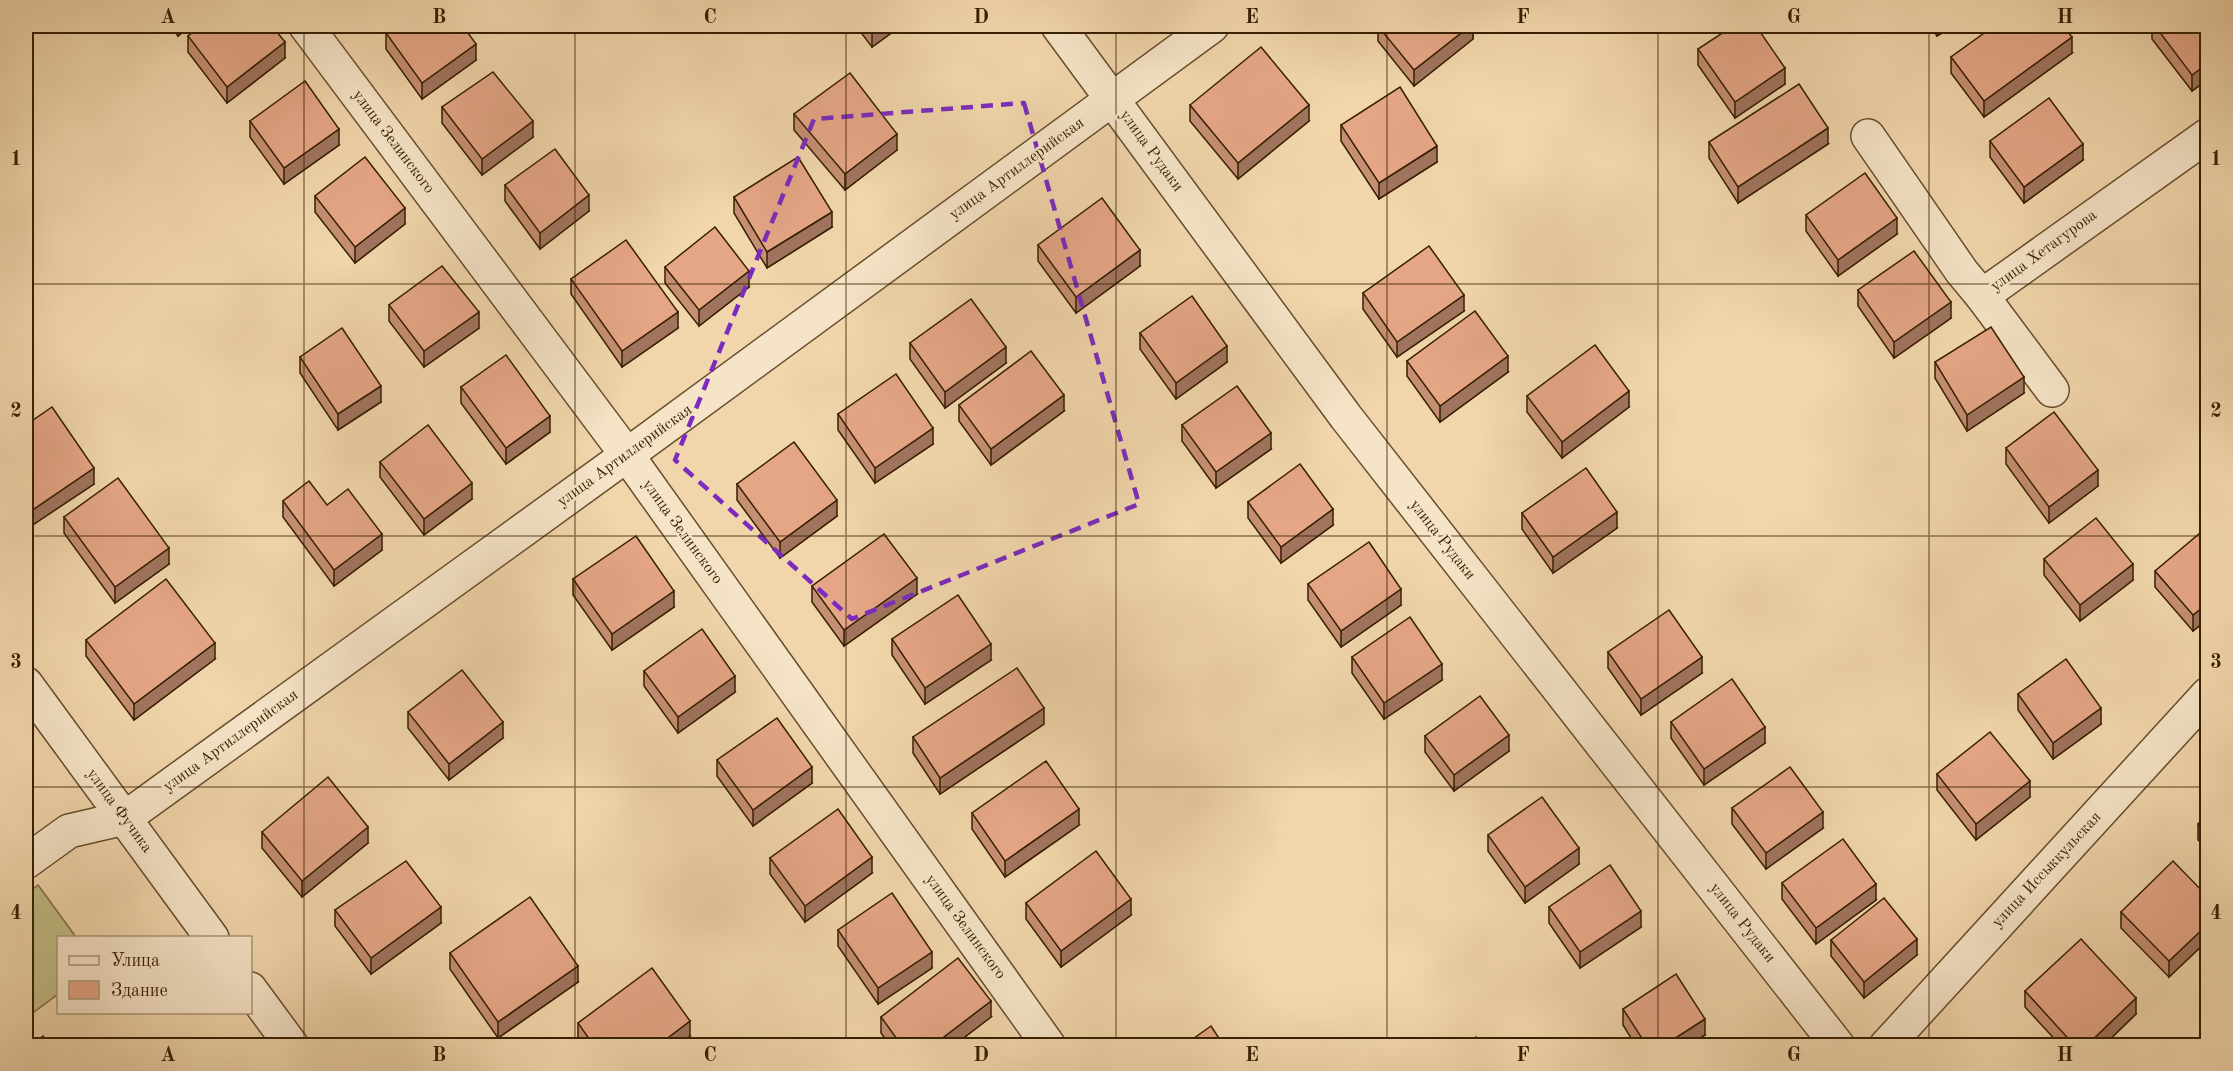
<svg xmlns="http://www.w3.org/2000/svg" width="2233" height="1071" viewBox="0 0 2233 1071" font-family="'Old Standard TT',serif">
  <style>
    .green { fill: #c1bc84; stroke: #7c6e42; stroke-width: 1.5 }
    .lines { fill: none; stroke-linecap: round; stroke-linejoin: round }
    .minor-casing { stroke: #664d2c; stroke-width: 36 }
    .minor { stroke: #f6e4c8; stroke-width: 33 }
    .wall { fill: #c58f73; stroke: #371f01; stroke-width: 1.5 }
    .shaded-wall { fill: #a0745e; stroke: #371f01; stroke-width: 1.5 }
    .building { fill: #e5a686; stroke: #371f01; stroke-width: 1.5 }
    .marked { fill: none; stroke: #7b2cbf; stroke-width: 4.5; stroke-dasharray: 12 8; stroke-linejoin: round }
    .grid { fill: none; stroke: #371f01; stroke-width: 1.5; stroke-opacity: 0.55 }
    .labels { text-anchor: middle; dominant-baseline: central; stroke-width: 5; stroke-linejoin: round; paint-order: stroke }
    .street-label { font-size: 16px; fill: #371f01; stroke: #f6e4c8 }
    .neatline { fill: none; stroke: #371f01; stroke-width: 2 }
    .grid-label { font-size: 20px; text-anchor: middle; font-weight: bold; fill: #371f01 }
  </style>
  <rect width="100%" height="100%" fill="#f1d6ab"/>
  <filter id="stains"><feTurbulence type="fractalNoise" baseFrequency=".00333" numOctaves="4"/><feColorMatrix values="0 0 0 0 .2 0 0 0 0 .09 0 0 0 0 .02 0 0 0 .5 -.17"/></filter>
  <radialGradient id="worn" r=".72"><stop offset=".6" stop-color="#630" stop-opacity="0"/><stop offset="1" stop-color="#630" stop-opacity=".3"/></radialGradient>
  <path class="green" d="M38,885L76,937L58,938V994L26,1018V894Z"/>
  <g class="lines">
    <defs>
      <g id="minor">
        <path d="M306,26L627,455L1049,1046"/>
        <path d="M1058,26L1346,417L1838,1046"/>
        <path d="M1868,136L1962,272L1982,296L2208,135"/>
        <path d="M1982,296L2052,390"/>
        <path d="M26,684L212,938"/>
        <path d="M26,862L69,831L125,818L627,455L1212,26"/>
        <path d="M250,989L292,1046"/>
        <path d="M1886,1046L2208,694"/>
      </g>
    </defs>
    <use href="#minor" class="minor-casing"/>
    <use href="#minor" class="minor"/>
  </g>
  <g class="wall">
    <path d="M170,26H191L178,36Z"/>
    <path d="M856,26H901L872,47Z"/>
    <path d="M1378,26H1473V39L1414,86L1378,41Z"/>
    <path d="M1930,26H1954L1937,36Z"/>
    <path d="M2152,26H2208V79L2192,91L2152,39Z"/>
    <path d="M386,33L476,60L422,99L386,49Z"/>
    <path d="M188,36L285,58L227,103L188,52Z"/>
    <path d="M1698,49L1785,84L1735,118L1698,65Z"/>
    <path d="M2072,53L1984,117L1951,73V57Z"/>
    <path d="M1190,105L1309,121L1238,179L1190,121Z"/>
    <path d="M442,107L533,137L482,175L442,123Z"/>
    <path d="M794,114L897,150L845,190L794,130Z"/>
    <path d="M250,121L339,145L284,184L250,137Z"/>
    <path d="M1341,125L1437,162L1379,199L1341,141Z"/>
    <path d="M1990,141L2083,160L2024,203L1990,157Z"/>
    <path d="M1709,142L1828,144L1738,203L1709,158Z"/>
    <path d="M505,185L589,211L540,249L505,201Z"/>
    <path d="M315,196L405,224L355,263L315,212Z"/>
    <path d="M734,197L832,227L767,268L734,213Z"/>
    <path d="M1806,215L1897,234L1838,276L1806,231Z"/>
    <path d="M1038,245L1140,266L1076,313L1038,261Z"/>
    <path d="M665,267L749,287L699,326L665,283Z"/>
    <path d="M571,279L678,328L622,367L571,294Z"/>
    <path d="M1858,290L1951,318L1894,358L1858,306Z"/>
    <path d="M1363,293L1464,311L1397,357L1363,309Z"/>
    <path d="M389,305L479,328L424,367L389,321Z"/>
    <path d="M1140,333L1227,362L1176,399L1140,349Z"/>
    <path d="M910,343L1006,363L945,408L910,359Z"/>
    <path d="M300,357L381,402L338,430L300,373Z"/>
    <path d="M1407,361L1508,372L1440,422L1407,376Z"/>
    <path d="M1935,362L2024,393L1967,431L1935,378Z"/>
    <path d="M461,387L550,432L506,464L461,403Z"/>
    <path d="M1527,396L1629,407L1562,458L1527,412Z"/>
    <path d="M959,405L1064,411L991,465L959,421Z"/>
    <path d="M838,414L933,444L875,483L838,430Z"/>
    <path d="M26,425L94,484L31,526L26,518Z"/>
    <path d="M1182,425L1271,449L1216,488L1182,441Z"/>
    <path d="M2006,448L2098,486L2049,523L2006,464Z"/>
    <path d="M380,462L472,499L424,535L380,477Z"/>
    <path d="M737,484L837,516L780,558L737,500Z"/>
    <path d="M283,501L327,505L382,550L334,586L283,517Z"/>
    <path d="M1248,502L1333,525L1281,563L1248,518Z"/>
    <path d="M1522,513L1617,528L1553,573L1522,529Z"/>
    <path d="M64,517L169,564L115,603L64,533Z"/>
    <path d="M2208,529V619L2193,631L2155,587V571Z"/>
    <path d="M2044,559L2133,580L2080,621L2044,575Z"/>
    <path d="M573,579L674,607L612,650L573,595Z"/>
    <path d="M1308,584L1401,605L1341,647L1308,600Z"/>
    <path d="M812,586L917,594L844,646L812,602Z"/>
    <path d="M892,639L991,660L925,704L892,655Z"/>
    <path d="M86,640L215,659L134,720L86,656Z"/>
    <path d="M1608,652L1702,673L1641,715L1608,668Z"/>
    <path d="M1352,657L1442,680L1384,719L1352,673Z"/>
    <path d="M644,671L735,692L678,733L644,686Z"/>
    <path d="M2018,694L2101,724L2053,759L2018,710Z"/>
    <path d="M408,712L503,738L449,780L408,728Z"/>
    <path d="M1671,722L1765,743L1704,785L1671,738Z"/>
    <path d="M1044,724L940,794L913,753V737Z"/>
    <path d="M1425,736L1509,751L1454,791L1425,752Z"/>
    <path d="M717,760L812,783L753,826L717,776Z"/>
    <path d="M1937,774L2030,797L1976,840L1937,790Z"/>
    <path d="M1732,808L1823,828L1766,869L1732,824Z"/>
    <path d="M972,813L1079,825L1005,877L972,829Z"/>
    <path d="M2208,814V849L2198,840V824Z"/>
    <path d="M262,832L368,843L302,897L262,848Z"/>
    <path d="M1488,835L1579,864L1525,903L1488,851Z"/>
    <path d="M770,858L872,873L805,922L770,874Z"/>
    <path d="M1782,883L1876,900L1816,944L1782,899Z"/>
    <path d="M2208,897V940L2169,977L2121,928V912Z"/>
    <path d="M1026,903L1131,915L1061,967L1026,919Z"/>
    <path d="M1549,907L1641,927L1580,968L1549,923Z"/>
    <path d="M335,910L441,923L371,974L335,926Z"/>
    <path d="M838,930L932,968L878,1004L838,946Z"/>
    <path d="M1831,940L1917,955L1864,998L1831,956Z"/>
    <path d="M450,953L578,982L498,1038L450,969Z"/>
    <path d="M2025,991L2136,1014L2103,1046H2061L2025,1007Z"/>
    <path d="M1623,1009L1705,1035L1688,1046H1636L1623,1025Z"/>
    <path d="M881,1017H991L953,1046H890L881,1033Z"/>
    <path d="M578,1023L690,1036L678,1046H582L578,1039Z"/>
  </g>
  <g class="shaded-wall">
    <path d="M178,26H191L178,36Z"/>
    <path d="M879,26H901L872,47V31Z"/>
    <path d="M1470,26H1473V39L1414,86V70Z"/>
    <path d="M1937,26H1954L1937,36Z"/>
    <path d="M2072,37V53L1984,117V101Z"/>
    <path d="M285,42V58L227,103V87Z"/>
    <path d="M476,44V60L422,99V83Z"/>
    <path d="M2208,63V79L2192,91V75Z"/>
    <path d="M1785,68V84L1735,118V102Z"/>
    <path d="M1309,105V121L1238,179V163Z"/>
    <path d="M533,121V137L482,175V159Z"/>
    <path d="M1828,128V144L1738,203V187Z"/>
    <path d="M339,129V145L284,184V168Z"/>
    <path d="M897,134V150L845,190V174Z"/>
    <path d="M2083,144V160L2024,203V187Z"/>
    <path d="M1437,146V162L1379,199V183Z"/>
    <path d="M589,195V211L540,249V233Z"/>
    <path d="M405,208V224L355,263V247Z"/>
    <path d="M832,212V227L767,268V252Z"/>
    <path d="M1897,218V234L1838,276V260Z"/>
    <path d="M1140,250V266L1076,313V297Z"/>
    <path d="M749,271V287L699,326V310Z"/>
    <path d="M1464,295V311L1397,357V342Z"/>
    <path d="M1951,302V318L1894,358V342Z"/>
    <path d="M479,312V328L424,367V351Z"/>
    <path d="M678,312V328L622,367V351Z"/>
    <path d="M1227,346V362L1176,399V383Z"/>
    <path d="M1006,347V363L945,408V392Z"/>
    <path d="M1508,356V372L1440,422V406Z"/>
    <path d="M2024,377V393L1967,431V415Z"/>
    <path d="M381,386V402L338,430V414Z"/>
    <path d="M1629,391V407L1562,458V442Z"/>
    <path d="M1064,395V411L991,465V449Z"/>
    <path d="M550,416V432L506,464V448Z"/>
    <path d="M933,428V444L875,483V468Z"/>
    <path d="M1271,433V449L1216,488V472Z"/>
    <path d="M94,468V484L31,526V511Z"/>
    <path d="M2098,470V486L2049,523V507Z"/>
    <path d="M472,483V499L424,535V519Z"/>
    <path d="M837,500V516L780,558V542Z"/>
    <path d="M1333,509V525L1281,563V547Z"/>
    <path d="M1617,512V528L1553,573V557Z"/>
    <path d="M382,534V550L334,586V570Z"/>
    <path d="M169,548V564L115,603V587Z"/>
    <path d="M2133,564V580L2080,621V605Z"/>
    <path d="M917,578V594L844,646V630Z"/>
    <path d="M1401,589V605L1341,647V631Z"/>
    <path d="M674,591V607L612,650V634Z"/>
    <path d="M2208,603V619L2193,631V615Z"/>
    <path d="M215,643V659L134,720V704Z"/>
    <path d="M991,644V660L925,704V688Z"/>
    <path d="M1702,657V673L1641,715V699Z"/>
    <path d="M1442,664V680L1384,719V703Z"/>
    <path d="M735,676V692L678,733V717Z"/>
    <path d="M1044,708V724L940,794V778Z"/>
    <path d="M2101,708V724L2053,759V743Z"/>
    <path d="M503,722V738L449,780V764Z"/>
    <path d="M1765,727V743L1704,785V769Z"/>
    <path d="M1509,735V751L1454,791V775Z"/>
    <path d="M812,767V783L753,826V810Z"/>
    <path d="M2030,781V797L1976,840V824Z"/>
    <path d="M1079,809V825L1005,877V861Z"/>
    <path d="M1823,812V828L1766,869V853Z"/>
    <path d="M368,827V843L302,897V881Z"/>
    <path d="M1579,848V864L1525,903V887Z"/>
    <path d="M872,857V873L805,922V906Z"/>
    <path d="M1876,884V900L1816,944V928Z"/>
    <path d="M1131,899V915L1061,967V951Z"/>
    <path d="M441,907V923L371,974V958Z"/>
    <path d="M1641,911V927L1580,968V952Z"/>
    <path d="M2208,924V940L2169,977V961Z"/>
    <path d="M1917,939V955L1864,998V982Z"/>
    <path d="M932,952V968L878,1004V988Z"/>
    <path d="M578,966V982L498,1038V1022Z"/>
    <path d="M2136,998V1014L2103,1046H2086Z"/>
    <path d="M991,1001V1017L953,1046H932Z"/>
    <path d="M1705,1019V1035L1688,1046H1663Z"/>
    <path d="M690,1021V1036L678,1046H657Z"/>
  </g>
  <g class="building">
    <path d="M201,26H272L285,42L227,87L188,36Z"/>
    <path d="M396,26H463L476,44L422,83L386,33Z"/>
    <path d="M868,26H879L872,31Z"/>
    <path d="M1378,26H1470L1414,70Z"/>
    <path d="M1733,26H1756L1785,68L1735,102L1698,49Z"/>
    <path d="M1994,26H2063L2072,37L1984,101L1951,57Z"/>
    <path d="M2155,26H2208V63L2192,75Z"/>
    <path d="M1261,47L1309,105L1238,163L1190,105Z"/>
    <path d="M493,72L533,121L482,159L442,107Z"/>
    <path d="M850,73L897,134L845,174L794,114Z"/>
    <path d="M305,81L339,129L284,168L250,121Z"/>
    <path d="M1799,84L1828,128L1738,187L1709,142Z"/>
    <path d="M1400,87L1437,146L1379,183L1341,125Z"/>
    <path d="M2049,98L2083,144L2024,187L1990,141Z"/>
    <path d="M555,149L589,195L540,233L505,185Z"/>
    <path d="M365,157L405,208L355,247L315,196Z"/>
    <path d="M798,157L832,212L767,252L734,197Z"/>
    <path d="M1865,173L1897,218L1838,260L1806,215Z"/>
    <path d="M1102,198L1140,250L1076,297L1038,245Z"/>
    <path d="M715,227L749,271L699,310L665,267Z"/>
    <path d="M626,240L678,312L622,351L571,279Z"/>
    <path d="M1429,246L1464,295L1397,342L1363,293Z"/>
    <path d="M1914,251L1951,302L1894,342L1858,290Z"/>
    <path d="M442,266L479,312L424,351L389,305Z"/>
    <path d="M1192,296L1227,346L1176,383L1140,333Z"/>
    <path d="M971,299L1006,347L945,392L910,343Z"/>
    <path d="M1475,311L1508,356L1440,406L1407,361Z"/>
    <path d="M1991,327L2024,377L1967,415L1935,362Z"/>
    <path d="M342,328L381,386L338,414L300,357Z"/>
    <path d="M1595,345L1629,391L1562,442L1527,396Z"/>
    <path d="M1031,351L1064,395L991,449L959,405Z"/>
    <path d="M506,355L550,416L506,448L461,387Z"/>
    <path d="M896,374L933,428L875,468L838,414Z"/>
    <path d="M1237,386L1271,433L1216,472L1182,425Z"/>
    <path d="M52,407L94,468L31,511L26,502V425Z"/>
    <path d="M2054,412L2098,470L2049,507L2006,448Z"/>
    <path d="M428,425L472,483L424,519L380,462Z"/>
    <path d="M794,442L837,500L780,542L737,484Z"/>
    <path d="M1300,464L1333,509L1281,547L1248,502Z"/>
    <path d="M1586,468L1617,512L1553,557L1522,513Z"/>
    <path d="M118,478L169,548L115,587L64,517Z"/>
    <path d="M309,481L327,505L348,489L382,534L334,570L283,501Z"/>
    <path d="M2096,518L2133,564L2080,605L2044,559Z"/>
    <path d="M2206,528L2208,529V603L2193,615L2155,571Z"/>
    <path d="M884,534L917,578L844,630L812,586Z"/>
    <path d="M636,536L674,591L612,634L573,579Z"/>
    <path d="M1369,542L1401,589L1341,631L1308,584Z"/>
    <path d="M166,579L215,643L134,704L86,640Z"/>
    <path d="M958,595L991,644L925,688L892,639Z"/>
    <path d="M1669,610L1702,657L1641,699L1608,652Z"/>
    <path d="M1410,617L1442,664L1384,703L1352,657Z"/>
    <path d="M702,629L735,676L678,717L644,671Z"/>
    <path d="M2066,659L2101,708L2053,743L2018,694Z"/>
    <path d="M1017,668L1044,708L940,778L913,737Z"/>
    <path d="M462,670L503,722L449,764L408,712Z"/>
    <path d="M1732,679L1765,727L1704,769L1671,722Z"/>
    <path d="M1480,696L1509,735L1454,775L1425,736Z"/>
    <path d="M777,718L812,767L753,810L717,760Z"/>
    <path d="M1990,732L2030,781L1976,824L1937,774Z"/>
    <path d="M1046,761L1079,809L1005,861L972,813Z"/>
    <path d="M1790,767L1823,812L1766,853L1732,808Z"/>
    <path d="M328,777L368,827L302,881L262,832Z"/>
    <path d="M1542,797L1579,848L1525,887L1488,835Z"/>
    <path d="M838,809L872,857L805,906L770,858Z"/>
    <path d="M2208,814V833L2198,824Z"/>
    <path d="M1843,839L1876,884L1816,928L1782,883Z"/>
    <path d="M1096,851L1131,899L1061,951L1026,903Z"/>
    <path d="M406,861L441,907L371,958L335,910Z"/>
    <path d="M2173,861L2208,897V924L2169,961L2121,912Z"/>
    <path d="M1610,865L1641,911L1580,952L1549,907Z"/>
    <path d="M892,893L932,952L878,988L838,930Z"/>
    <path d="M530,897L578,966L498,1022L450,953Z"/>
    <path d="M1884,898L1917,939L1864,982L1831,940Z"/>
    <path d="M2081,939L2136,998L2086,1046H2075L2025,991Z"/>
    <path d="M958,958L991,1001L932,1046H902L881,1017Z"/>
    <path d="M652,968L690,1021L657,1046H594L578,1023Z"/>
    <path d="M1676,974L1705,1019L1663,1046H1647L1623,1009Z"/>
    <path d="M1211,1026L1224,1046H1183Z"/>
    <path d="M43,1036L50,1046H30Z"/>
    <path d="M1476,1037L1482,1046H1464Z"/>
    <path d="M1727,1041L1730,1046H1720Z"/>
  </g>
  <path class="marked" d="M1024,103L1139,504L852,619L675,460L814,119Z"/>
  <path class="grid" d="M304,26V1046M575,26V1046M846,26V1046M1116,26V1046M1387,26V1046M1658,26V1046M1929,26V1046M26,284H2208M26,536H2208M26,787H2208"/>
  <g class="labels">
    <g class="street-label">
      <text transform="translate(393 142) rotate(53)">улица Зелинского</text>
      <text transform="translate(1151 151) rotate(54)">улица Рудаки</text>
      <text transform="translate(1017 169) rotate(-36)">улица Артиллерийская</text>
      <text transform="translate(2044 251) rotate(-36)">улица Хетагурова</text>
      <text transform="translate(625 456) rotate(-36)">улица Артиллерийская</text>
      <text transform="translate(682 532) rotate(54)">улица Зелинского</text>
      <text transform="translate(1442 540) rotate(52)">улица Рудаки</text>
      <text transform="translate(231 741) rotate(-36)">улица Артиллерийская</text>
      <text transform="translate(119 811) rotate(54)">улица Фучика</text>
      <text transform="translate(2047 870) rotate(-47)">улица Иссыккульская</text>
      <text transform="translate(1742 923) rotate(52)">улица Рудаки</text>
      <text transform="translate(965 927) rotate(54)">улица Зелинского</text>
    </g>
  </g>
  <rect width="2233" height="1071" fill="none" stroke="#f1d6ab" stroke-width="66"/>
  <rect x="57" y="936" width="195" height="78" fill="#f6e4c8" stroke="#aa9578" stroke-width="1.5"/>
  <rect x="69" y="956" width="30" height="9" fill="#f6e4c8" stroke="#aa9578" stroke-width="1.5"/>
  <text x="111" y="966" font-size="18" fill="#371f01">Улица</text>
  <rect x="69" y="981" width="30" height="18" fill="#e5a686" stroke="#aa9578" stroke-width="1.5"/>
  <text x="111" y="996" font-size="18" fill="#371f01">Здание</text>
  <rect x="33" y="33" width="2167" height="1005" class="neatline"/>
  <g class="grid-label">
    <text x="168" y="23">A</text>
    <text x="439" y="23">B</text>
    <text x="710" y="23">C</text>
    <text x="981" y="23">D</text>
    <text x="1252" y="23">E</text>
    <text x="1523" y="23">F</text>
    <text x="1794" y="23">G</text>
    <text x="2065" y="23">H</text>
    <text x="16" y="165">1</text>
    <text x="2216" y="165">1</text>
    <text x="16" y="417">2</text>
    <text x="2216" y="417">2</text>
    <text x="16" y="668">3</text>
    <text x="2216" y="668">3</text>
    <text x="16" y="919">4</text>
    <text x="2216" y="919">4</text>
    <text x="168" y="1061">A</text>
    <text x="439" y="1061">B</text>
    <text x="710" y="1061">C</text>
    <text x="981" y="1061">D</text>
    <text x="1252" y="1061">E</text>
    <text x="1523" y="1061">F</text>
    <text x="1794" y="1061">G</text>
    <text x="2065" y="1061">H</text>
  </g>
  <rect width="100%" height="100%" filter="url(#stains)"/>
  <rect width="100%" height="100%" fill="url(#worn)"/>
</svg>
